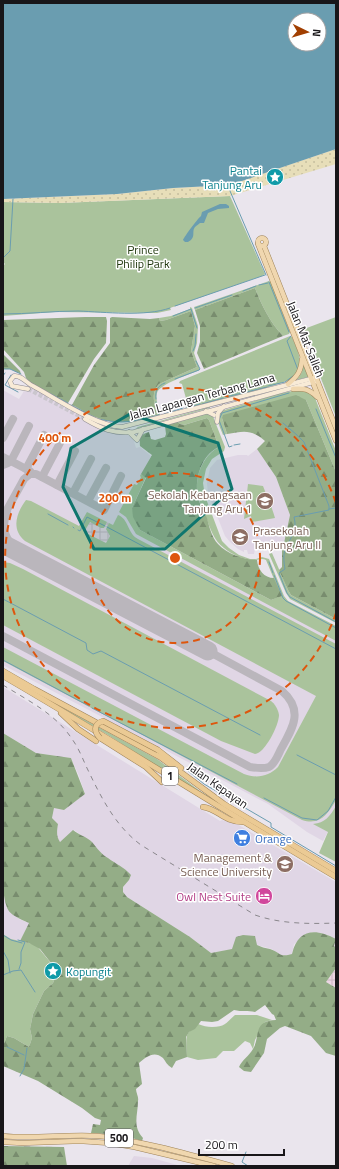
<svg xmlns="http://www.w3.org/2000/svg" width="339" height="1169" viewBox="0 0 339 1169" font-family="'Titillium Web',sans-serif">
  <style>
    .built { fill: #e0d6e5 }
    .industrial { fill: url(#industrial-grid) }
    .green { fill: #aac39c }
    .forest { fill: url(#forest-firs) }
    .sand { fill: url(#sand-dots) }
    .water { fill: #6a9db0; fill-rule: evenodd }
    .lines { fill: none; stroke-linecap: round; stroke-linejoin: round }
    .stream { stroke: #6a9db0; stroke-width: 1 }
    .taxiway { stroke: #bab6bc; stroke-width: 8 }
    .runway { stroke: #bab6bc; stroke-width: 19 }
    .secondary-tunnel { stroke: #cac6cd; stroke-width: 4; stroke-dasharray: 4 2; stroke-linecap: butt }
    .secondary-casing { stroke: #908c93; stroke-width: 5 }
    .primary-casing { stroke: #9e8358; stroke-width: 5.5 }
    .trunk-casing { stroke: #9e8358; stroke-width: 6 }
    .secondary { stroke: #f8ebd7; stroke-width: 4 }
    .primary { stroke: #f0d7af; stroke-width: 4.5 }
    .trunk { stroke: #ebca94; stroke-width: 5 }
    .rail { stroke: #8a878c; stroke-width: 1; stroke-dasharray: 5 5; stroke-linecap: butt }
    .trunk-bridge-casing { stroke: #9e8358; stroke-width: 6; stroke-linecap: butt }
    .trunk-bridge { stroke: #ebca94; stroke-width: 5 }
    .marked { fill: #0f766e; fill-opacity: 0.2; stroke: #0f766e; stroke-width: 3; stroke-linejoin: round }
    .ring { fill: none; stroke: #de560d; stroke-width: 2; stroke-dasharray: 7 5 }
    .labels { text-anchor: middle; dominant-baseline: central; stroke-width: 3; stroke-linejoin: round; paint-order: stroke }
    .shield { fill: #fff; stroke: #5d5c5e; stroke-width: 1 }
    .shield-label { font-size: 11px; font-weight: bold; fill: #181619 }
    .culture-label { font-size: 12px; fill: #0d838f; stroke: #fff; text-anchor: end }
    .park-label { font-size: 12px; fill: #1c340a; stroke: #fff }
    .street-label { font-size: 12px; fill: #181619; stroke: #fff }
    .education-label { font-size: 12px; fill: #785e54; stroke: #fff; text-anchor: end }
    .shop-label { font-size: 12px; fill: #366cbe; stroke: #fff; text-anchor: start }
    .hotel-label { font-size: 12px; fill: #b23c85; stroke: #fff; text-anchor: end }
    .centre { fill: #de560d; stroke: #fff; stroke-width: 2 }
    .ring-label { font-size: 12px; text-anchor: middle; font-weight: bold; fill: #de560d; stroke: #fff; stroke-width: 3; stroke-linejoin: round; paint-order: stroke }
  </style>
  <defs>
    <pattern id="industrial-grid" width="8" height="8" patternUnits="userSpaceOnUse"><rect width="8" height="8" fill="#ecd6e3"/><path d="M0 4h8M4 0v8" fill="none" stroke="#cab7c2"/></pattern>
    <pattern id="forest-firs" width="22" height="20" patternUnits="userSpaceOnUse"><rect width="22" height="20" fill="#94ad87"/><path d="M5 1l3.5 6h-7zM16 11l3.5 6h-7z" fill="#788c6e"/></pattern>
    <pattern id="sand-dots" width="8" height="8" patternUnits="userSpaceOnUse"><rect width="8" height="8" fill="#e7deb9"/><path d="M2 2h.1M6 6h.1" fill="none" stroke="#c5be9e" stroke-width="1.8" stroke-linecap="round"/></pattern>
  </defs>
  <rect width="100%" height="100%" fill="#eae5ed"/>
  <g class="built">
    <path d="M30,385L86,416L84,421L105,431L112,434L127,435L133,438L136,448L140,447L151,456L142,474L138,531L336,636V816L323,841L307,832L268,804L3,665V390L19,399L24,391L27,392Z"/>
    <path d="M257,449L276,477L290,515L284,543L279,548V550L255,549L254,554H248L247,550H244V552L238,549L230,542L225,536L208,493L207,483L210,468L217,460L238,455H247L248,456Z"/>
    <path d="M3,687L220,821L222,820L237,824L336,882V948L334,946L331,936L321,933L311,932L294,944L292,954L284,956L277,953L272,949L257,945L211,953L190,937L127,897L123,892V887L129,880L98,851L91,842L74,830L60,842L58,839L57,833L58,824L52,818L54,808L64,809L85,794L79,776L71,758L36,753L3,733Z"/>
    <path d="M3,890L6,907L19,919L29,923L20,941L11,939L3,934Z"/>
    <path d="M134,1156L152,1158L181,1166H128Z"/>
  </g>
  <g class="industrial">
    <path d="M90,522L104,527L107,522L109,523L106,529L110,536L106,543L84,532Z"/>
    <path d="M336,968V988L326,982Z"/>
  </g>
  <g class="green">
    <path d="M230,196L265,274L262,276L170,308L171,310L157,313L55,312L3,316V266L5,264L3,262V202L60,203Z"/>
    <path d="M269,281L271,282L290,332L289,334L283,336C270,322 262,306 255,288L195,310L194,307Z"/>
    <path d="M190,307L192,308L198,326L197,343L194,353L200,370C191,374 159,384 157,393C155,399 159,408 160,415H157C155,403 150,394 159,384L197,367L191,351L195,326L191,311L166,320L160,321L159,318L171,316L190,309Z"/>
    <path d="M336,317V417L311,353L313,348L304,329Z"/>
    <path d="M290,336L292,337C297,349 306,365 294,377C287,384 198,408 186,408L185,404L187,402L182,384L179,383L180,381Z"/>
    <path d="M303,363L308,377L297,380L302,372Z"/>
    <path d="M298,390C305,390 311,392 315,398L336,451V472L306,400L222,418L227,434L223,435C220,427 215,419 221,411L277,394Z"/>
    <path d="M210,407V408L135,429L138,427Z"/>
    <path d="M207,413L213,416L214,419L225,447L224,451L212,459L206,469L203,483L205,496L222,541L229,548L239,555L250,559H256L262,557L269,559L284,596L288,601L336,626V641L136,534L126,517L119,512L134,484L137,485L141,477L140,476L141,474L146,477L132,508L140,530L271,600L281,596L266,560C262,558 259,560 255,560C244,560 232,555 224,548C214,541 210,528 206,517C204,510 200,504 198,497C194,478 202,456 219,447L209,420L207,418L184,425L180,424L177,421Z"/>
    <path d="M248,484L263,486C267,497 272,507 275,518L252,522L251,516L244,519Z"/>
    <path d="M26,500L31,501L79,526L87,512L107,522L104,528H101L90,522L84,532L106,543L110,536L106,529L109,523L113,525L118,515C129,519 127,533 138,539L336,644V800C328,814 320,826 302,820L3,661V647L244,774C257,779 269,776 278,767L316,696L25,541C11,530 16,513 26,500Z"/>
    <path d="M272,553L288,590L291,595L336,619V623L290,599L286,593L269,554Z"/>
    <path d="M3,562L10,563L23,569L271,701C275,704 278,709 279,715C279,725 265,753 255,754L221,741L3,625Z"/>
    <path d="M41,696L157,759L200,791L226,808L199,793L108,735Z"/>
    <path d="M336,806V862L319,853L328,832L313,824C325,823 330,816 336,806Z"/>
    <path d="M3,934L11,939L29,943L36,945L55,968L57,973L53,983L44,991L33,1014L30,1029L32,1038L29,1047L14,1038L7,1036L3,1046Z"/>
    <path d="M235,1015H257L272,1020L265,1022L255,1040L253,1049L250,1043L245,1041L234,1051H223L216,1058L198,1060L187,1057C187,1052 185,1037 188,1033C190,1030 195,1028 198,1024C203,1026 207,1027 212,1027C225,1027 226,1023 235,1015Z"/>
  </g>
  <g class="forest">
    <path d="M255,288C262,306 270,322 283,336L204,369L197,353L200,342V326L195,310Z"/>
    <path d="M191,311L195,326L191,351L197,367L159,384C150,394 155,403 157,415C138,420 117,426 98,418C89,415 80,409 72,405L94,365L110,343V318L112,317L150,319L159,318L160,321L166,320Z"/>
    <path d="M85,317H106L107,321L106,343L94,359L68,403L31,383L26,378L24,372L3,349V320Z"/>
    <path d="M3,354L20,371L21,374L10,369H3Z"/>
    <path d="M296,395L306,400L336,472V619L291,595L288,590L279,570L282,567V551L281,547L284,543L290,515L276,477L257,449L265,441C251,429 244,431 227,434L222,418L223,415Z"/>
    <path d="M207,418L209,420L219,447C201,455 194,480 198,498C200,505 204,511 207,518C209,526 212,538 218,544C227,554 244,560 257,560C258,570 264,578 274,578L282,596L271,600L140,530L133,517L132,508L146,478L141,474L152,455L140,446C139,438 141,434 149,432L151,439L155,440L165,437L166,434L165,426L166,424L177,421L180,424L184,425Z"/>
    <path d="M3,733L36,753L71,758L85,794L64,810L54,808L52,818L58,824C57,831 56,836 60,842L73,830C79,835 87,837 92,842C97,848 101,854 108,858C116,864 124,867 131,875L129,880L123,887V892L127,897L190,937L211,953L232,949L236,937L243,935L255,936L257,945C261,947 265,948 270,949C280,952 279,958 292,954C298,929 315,928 336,939L334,946L336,948V968L326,982L336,988V1056L326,1053L311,1036L285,1026L280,1028L267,1039L264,1053L251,1072L244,1071L239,1067C242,1060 249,1056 253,1049C261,1036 252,1021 276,1020L274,1015L272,1014L265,1005L255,1012C248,1010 242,1012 234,1010L218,1021L212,1022L201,1021L195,1029L189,1032L186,1037L187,1057L176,1061L172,1068C167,1065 166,1062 163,1058C154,1050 146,1057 139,1063L142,1084L136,1089C136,1093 139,1097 138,1101C138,1115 132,1126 143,1138L142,1141L122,1135L91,1133L93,1124L100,1125L101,1120L95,1118L82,1108L38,1081L3,1066V1046L7,1036L14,1038L29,1047L32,1038L30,1029L33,1014L44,991L53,983L57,973L55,968L40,949L29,943L20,941L29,923C7,913 7,913 3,890Z"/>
    <path d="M3,1146L64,1147L67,1166H3Z"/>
  </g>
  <path class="sand" d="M336,149V164L230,196L60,203L3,202V199L117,194L173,188L229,185Z"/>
  <g class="water">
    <path d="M3,3H336V149L230,185L173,188L117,194L3,199ZM295,20H319V44H295Z"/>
    <path d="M220,204H226L229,206V208L218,209L208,213L204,223H200C199,224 197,225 195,227C191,232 197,237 188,242H185L183,240C184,237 199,217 201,216L202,212Z"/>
  </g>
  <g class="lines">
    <g class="stream">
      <path d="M230,185V191L266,275"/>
      <path d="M3,258L10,251L13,199"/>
      <path d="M269,282L289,332"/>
      <path d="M259,285L268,283"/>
      <path d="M243,291L256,286"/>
      <path d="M175,306L265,275"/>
      <path d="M195,308L232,295"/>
      <path d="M3,314C28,314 53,311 78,311C105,312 145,317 170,308"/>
      <path d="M173,316L191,309L197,328"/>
      <path d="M291,336L287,341L298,370"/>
      <path d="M193,351L195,346L196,334"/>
      <path d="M3,369H10L21,374"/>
      <path d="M11,375L5,385L18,392"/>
      <path d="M3,376L5,373"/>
      <path d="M175,379L199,370L200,369L196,361"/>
      <path d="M268,386L285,382L293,376"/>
      <path d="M51,394L68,403"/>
      <path d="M226,397L267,387"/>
      <path d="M156,399C155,391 157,386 165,383"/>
      <path d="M202,404L223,398"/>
      <path d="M71,405L96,418"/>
      <path d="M186,408L200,404"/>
      <path d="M316,409L336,458"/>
      <path d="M164,414L183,408"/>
      <path d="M99,419C123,425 136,421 159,415L156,402"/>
      <path d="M283,423L297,435L304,442L329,506V510L294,517C298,532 290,537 285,550C283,556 284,563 285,569L279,573L287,593L290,597L336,622"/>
      <path d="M234,445L240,444"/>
      <path d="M232,446L229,447L219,420L222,413L289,393"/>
      <path d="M329,509L336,508"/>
      <path d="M48,514L68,525"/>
      <path d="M73,527L74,528"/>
      <path d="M107,527L336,649"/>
      <path d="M78,530L80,531L87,517L105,526"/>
      <path d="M269,562L273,573"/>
      <path d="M274,575L283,598L286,601L336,628"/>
      <path d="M3,599L86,643L87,650L93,654L101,651L260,735"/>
      <path d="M3,660L89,706"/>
      <path d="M92,708L237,784"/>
      <path d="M297,755L336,775"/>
      <path d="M187,770L204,784L271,823V827L336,866"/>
      <path d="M264,798L302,818L317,820L328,811L336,797"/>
      <path d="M3,935L11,940L22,943"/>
      <path d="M18,940L25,942L21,952V963L19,969"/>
      <path d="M3,951L8,960L10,973"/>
      <path d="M3,975L13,971L21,970L35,992"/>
      <path d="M7,1047L24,1055"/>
      <path d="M20,1076L24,1069L27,1048"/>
      <path d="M246,1152L242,1162L248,1166"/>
    </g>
    <g class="taxiway">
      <path d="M3,438L13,419"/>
      <path d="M3,457L30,471"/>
      <path d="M3,465L8,463L11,461L29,426"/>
      <path d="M26,469L44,435"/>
      <path d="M42,477L60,443"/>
      <path d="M57,485L75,451"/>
      <path d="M73,493L91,459"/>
      <path d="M88,501L106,468"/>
      <path d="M7,512C0,528 6,540 17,552"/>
      <path d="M3,517L24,479L30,474H36L104,510L121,476"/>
      <path d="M3,550H11L17,552"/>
      <path d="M3,636L250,767C256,768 263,769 269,767C275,764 278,755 281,749C293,728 304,710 282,691L208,651"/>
    </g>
    <path class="runway" d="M3,544L208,651"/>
    <path class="secondary-tunnel" d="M28,389L85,419"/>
    <defs>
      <g id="secondary">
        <path d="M28,389L12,386L10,381L14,376C22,375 26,383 33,386C57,399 96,426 122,427L314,378"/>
        <path d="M206,411L214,415"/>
        <path d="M85,419C102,429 113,434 134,432L317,381"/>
        <path d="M217,422L218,413L224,406"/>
        <path d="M129,432L137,440L143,429"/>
      </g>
      <g id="primary">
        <circle cx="262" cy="242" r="4"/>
        <path d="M258,244L336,441"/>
        <path d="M264,246L336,428"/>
        <path d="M288,384C298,376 301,371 302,359"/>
        <path d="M293,389C304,388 309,389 317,397"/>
        <path d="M3,1136C34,1139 66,1134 98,1136C120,1138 142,1143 164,1148C186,1154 209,1159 232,1166"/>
        <path d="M3,1142L22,1143L80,1141L109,1143L134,1147L214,1166"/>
      </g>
      <g id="trunk">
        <path d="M3,671L34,689L160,757L224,804L336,871"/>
        <path d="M3,676C115,741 224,811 336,877"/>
        <path d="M61,713L78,729L96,741"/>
        <path d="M100,738L146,767L162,782"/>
        <path d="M158,750L181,768"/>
        <path d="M203,807C218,809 224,822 243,822"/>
      </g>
    </defs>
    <use href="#secondary" class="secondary-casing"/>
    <use href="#primary" class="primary-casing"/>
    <use href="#trunk" class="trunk-casing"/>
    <use href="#secondary" class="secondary"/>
    <use href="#primary" class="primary"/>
    <use href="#trunk" class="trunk"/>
    <path class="rail" d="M3,685C27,700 56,714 72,739C78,747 82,757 86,766C100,795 114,825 141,845L255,915C281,924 309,924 336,923"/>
    <defs>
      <path id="trunk-bridge" d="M100,738C94,732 93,724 103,721L158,750"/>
    </defs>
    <use href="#trunk-bridge" class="trunk-bridge-casing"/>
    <use href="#trunk-bridge" class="trunk-bridge"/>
  </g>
  <path class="marked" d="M130,414L218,443L232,489L165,549H94L63,487L71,448Z"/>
  <g class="ring">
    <circle cx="175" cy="558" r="85"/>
    <path d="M336 613A170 170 0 1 1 336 503"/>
  </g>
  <defs>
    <symbol id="sight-disc" viewBox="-11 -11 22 22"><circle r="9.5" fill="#0f9aa8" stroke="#fff"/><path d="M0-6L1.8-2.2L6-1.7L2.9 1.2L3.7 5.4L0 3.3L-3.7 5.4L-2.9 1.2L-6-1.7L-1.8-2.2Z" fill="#fff"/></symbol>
    <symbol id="school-disc" viewBox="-11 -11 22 22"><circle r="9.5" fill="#8d6e63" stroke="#fff"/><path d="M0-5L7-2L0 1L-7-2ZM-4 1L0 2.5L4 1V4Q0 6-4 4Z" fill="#fff"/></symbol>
    <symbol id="supermarket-disc" viewBox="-11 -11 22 22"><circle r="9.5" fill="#3f7fe0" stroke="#fff"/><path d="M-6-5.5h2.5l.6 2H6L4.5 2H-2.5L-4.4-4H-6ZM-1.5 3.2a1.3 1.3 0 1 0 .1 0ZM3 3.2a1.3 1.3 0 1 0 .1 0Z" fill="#fff"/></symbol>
    <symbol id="university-disc" viewBox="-11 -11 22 22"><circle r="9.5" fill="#8d6e63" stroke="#fff"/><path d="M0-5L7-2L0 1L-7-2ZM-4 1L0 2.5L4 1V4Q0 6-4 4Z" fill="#fff"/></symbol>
    <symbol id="hotel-disc" viewBox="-11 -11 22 22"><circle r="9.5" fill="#d1479c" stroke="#fff"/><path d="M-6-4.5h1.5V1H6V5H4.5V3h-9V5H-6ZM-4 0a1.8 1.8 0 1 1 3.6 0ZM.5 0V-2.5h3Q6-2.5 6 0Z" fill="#fff"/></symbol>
  </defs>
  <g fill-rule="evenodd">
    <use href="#sight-disc" x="265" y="167" width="20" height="20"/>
    <use href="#school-disc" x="255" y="491" width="20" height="20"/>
    <use href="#school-disc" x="230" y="527" width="20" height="20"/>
    <use href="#supermarket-disc" x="232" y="828" width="20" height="20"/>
    <use href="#university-disc" x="275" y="854" width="20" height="20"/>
    <use href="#hotel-disc" x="254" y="886" width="20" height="20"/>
    <use href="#sight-disc" x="43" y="961" width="20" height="20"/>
  </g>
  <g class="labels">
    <g class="shield">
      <rect x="162" y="767" width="16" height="18" rx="3"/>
      <rect x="105" y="1129" width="28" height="18" rx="3"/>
    </g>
    <g class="shield-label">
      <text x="170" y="776">1</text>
      <text x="119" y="1138">500</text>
    </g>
    <g class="culture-label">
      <text x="262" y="170">Pantai<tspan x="262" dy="14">Tanjung Aru</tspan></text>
      <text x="66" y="971" text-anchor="start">Kopungit</text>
    </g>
    <g class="park-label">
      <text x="143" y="249">Prince<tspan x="143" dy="14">Philip Park</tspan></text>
    </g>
    <g class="street-label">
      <text transform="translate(306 339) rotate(68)">Jalan Mat Salleh</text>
      <text transform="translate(202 396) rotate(-15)">Jalan Lapangan Terbang Lama</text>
      <text transform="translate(218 785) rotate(35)">Jalan Kepayan</text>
    </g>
    <g class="education-label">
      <text x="252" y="494">Sekolah Kebangsaan<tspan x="252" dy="14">Tanjung Aru 1</tspan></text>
      <text x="253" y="530" text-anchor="start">Prasekolah<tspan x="253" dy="14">Tanjung Aru II</tspan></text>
      <text x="272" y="857">Management &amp;<tspan x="272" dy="14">Science University</tspan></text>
    </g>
    <g class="shop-label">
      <text x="255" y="838">Orange</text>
    </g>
    <g class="hotel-label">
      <text x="251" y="896">Owl Nest Suite</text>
    </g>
  </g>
  <circle cx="175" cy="558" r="6" class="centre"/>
  <g class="ring-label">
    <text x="55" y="442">400 m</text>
    <text x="115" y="502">200 m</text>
  </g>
  <rect width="339" height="1169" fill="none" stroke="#181619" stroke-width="8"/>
  <g transform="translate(307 32) rotate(95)"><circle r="19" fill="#ffffff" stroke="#a3a2a3"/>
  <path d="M0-3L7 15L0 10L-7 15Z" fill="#a13f01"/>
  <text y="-6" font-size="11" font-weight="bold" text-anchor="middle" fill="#181619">N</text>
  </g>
  <path d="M199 1149v6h85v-6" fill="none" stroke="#181619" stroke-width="2"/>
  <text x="205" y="1149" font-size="12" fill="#181619" stroke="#ffffff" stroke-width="3" paint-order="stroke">200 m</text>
</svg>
